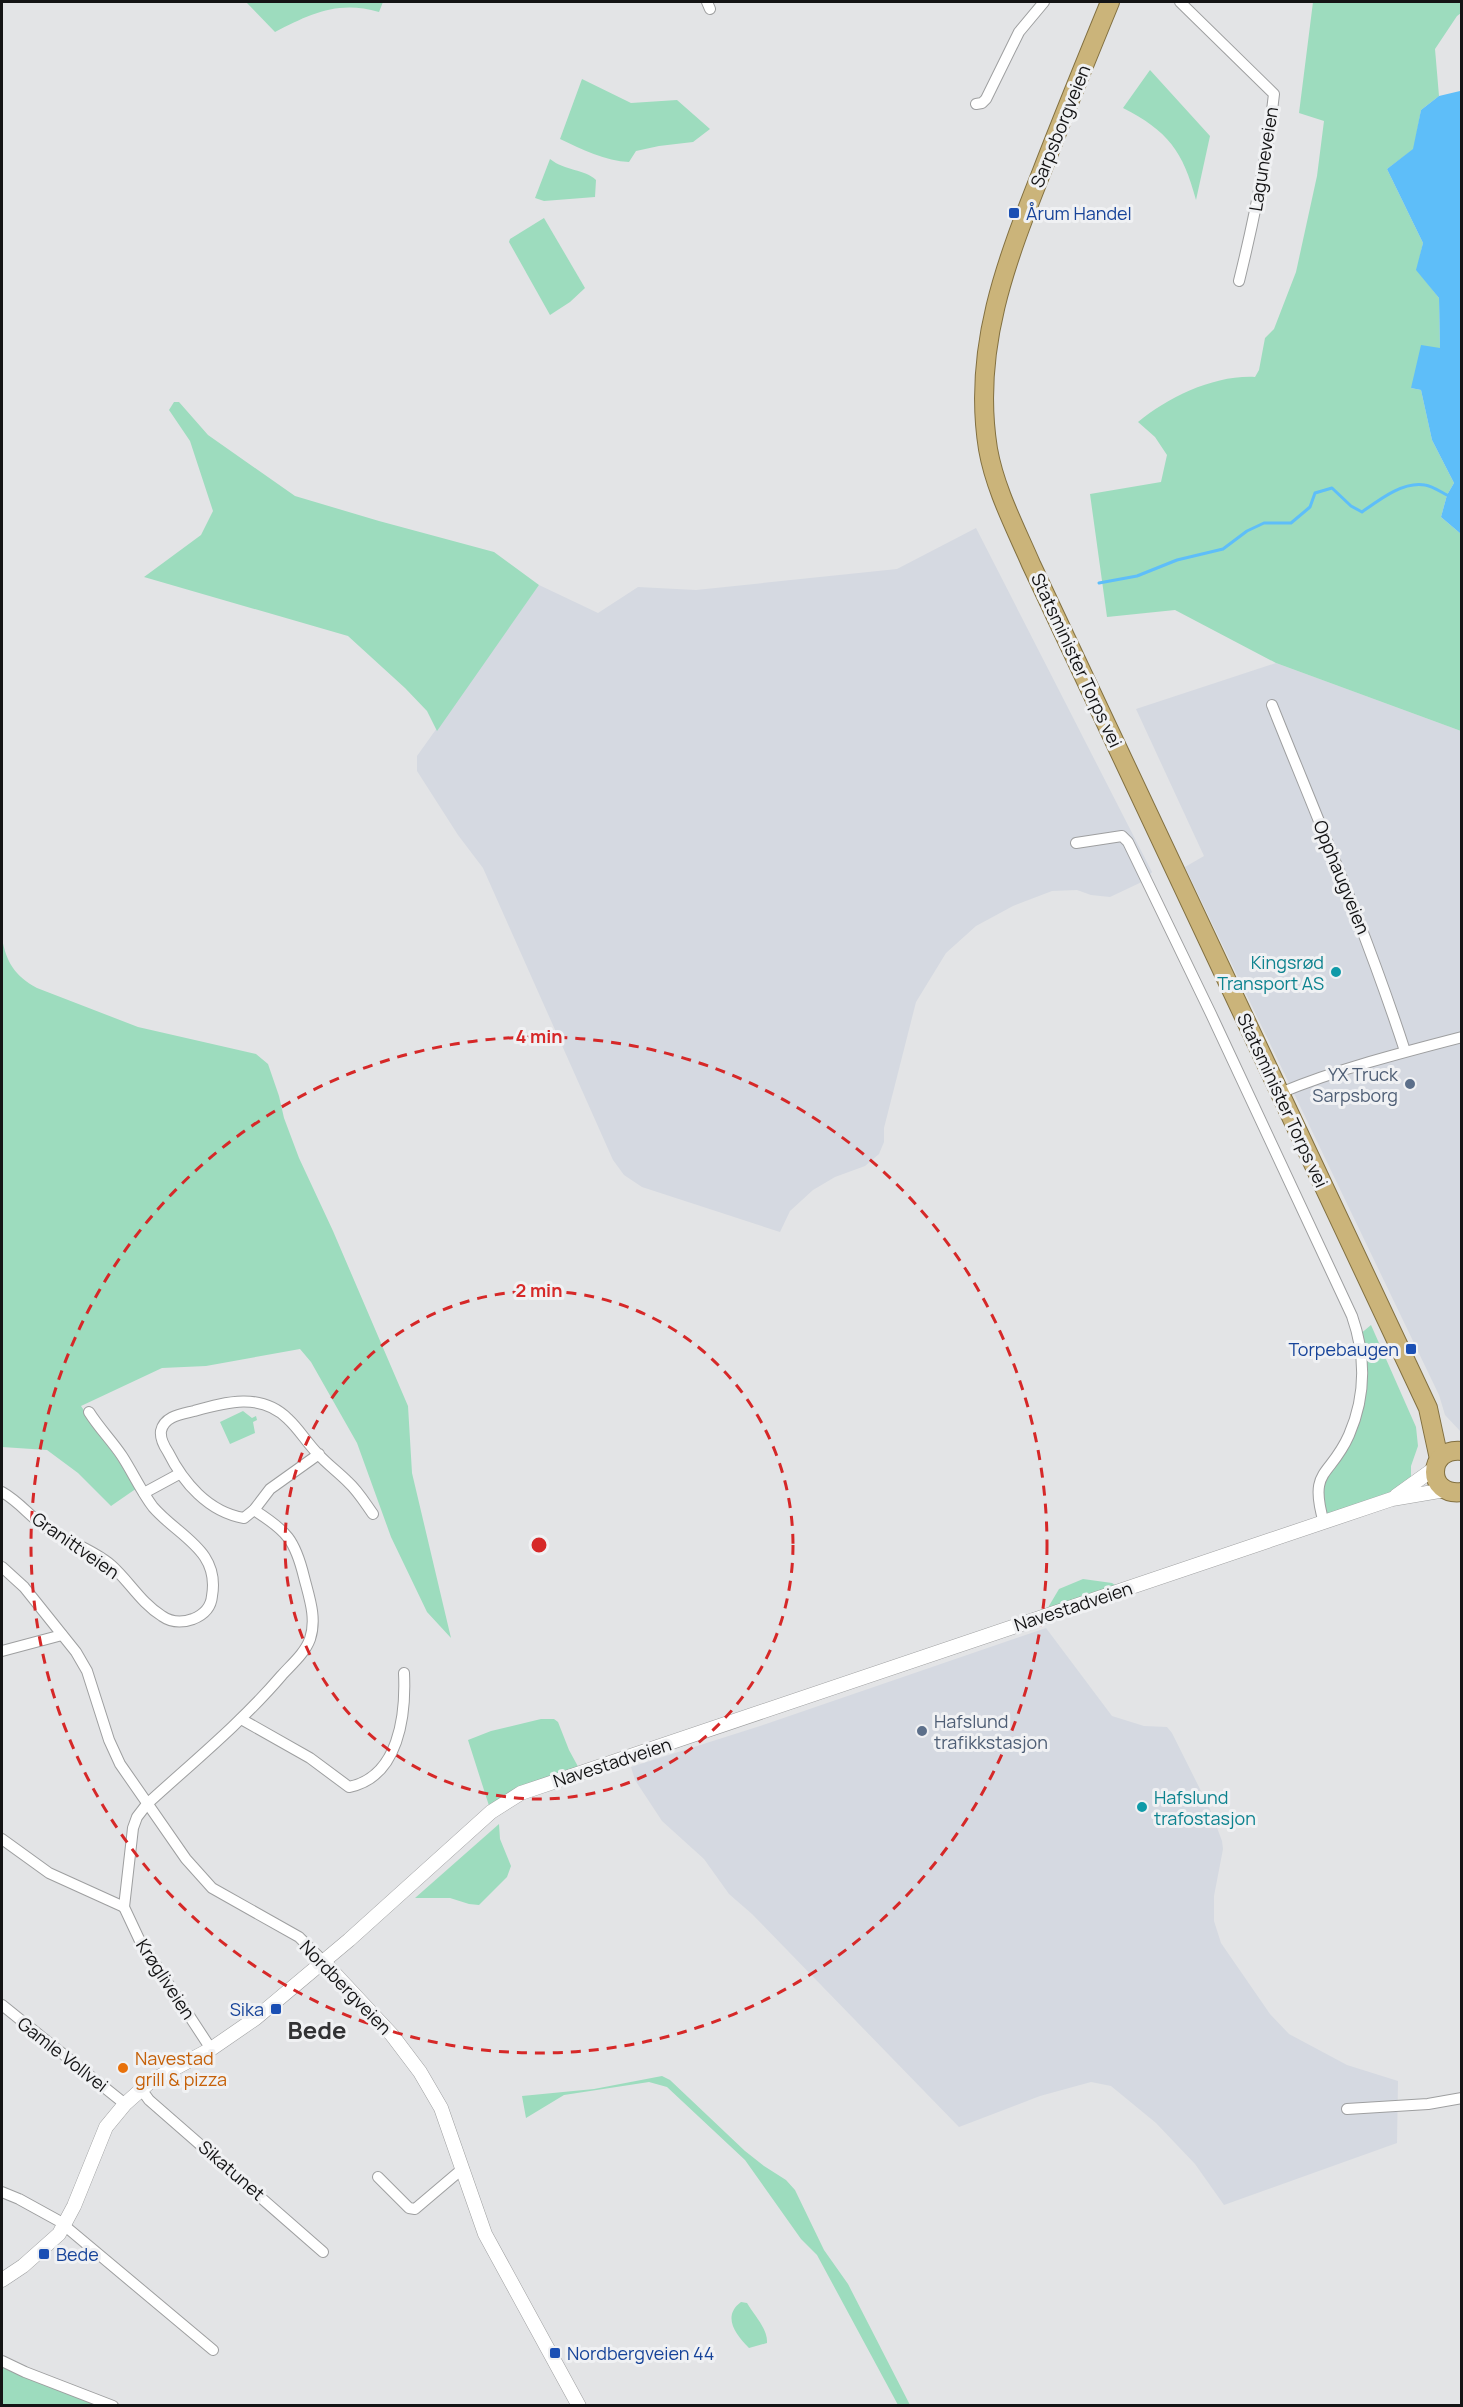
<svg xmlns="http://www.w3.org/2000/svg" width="1463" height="2407" viewBox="0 0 1463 2407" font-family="Manrope,sans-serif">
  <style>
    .built { fill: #d5d9e1 }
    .green { fill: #9ddcbe }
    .water { fill: #5ebef9 }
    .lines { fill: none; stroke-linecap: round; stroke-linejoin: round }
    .stream { stroke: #5ebef9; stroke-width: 3 }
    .minor-casing { stroke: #9e9fa0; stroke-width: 12 }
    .tertiary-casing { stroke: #9e9fa0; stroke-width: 15 }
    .trunk-casing { stroke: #827041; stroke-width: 20 }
    .minor { stroke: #fff; stroke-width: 10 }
    .tertiary { stroke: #fff; stroke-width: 14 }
    .trunk { stroke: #cbb47a; stroke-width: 18 }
    .ring { fill: none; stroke: #d62828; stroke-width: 3; stroke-dasharray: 10 8 }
    .transit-dot { fill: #1a4fb4; stroke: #f0f1f3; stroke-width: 2 }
    .culture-dot { fill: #0f9aa8; stroke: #f0f1f3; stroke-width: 2 }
    .service-dot { fill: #5c6f8a; stroke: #f0f1f3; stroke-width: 2 }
    .food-dot { fill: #e8710a; stroke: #f0f1f3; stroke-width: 2 }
    .labels { text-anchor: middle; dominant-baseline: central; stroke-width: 6; stroke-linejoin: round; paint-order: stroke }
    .street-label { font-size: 18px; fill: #141415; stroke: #f0f1f3 }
    .transit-label { font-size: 18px; fill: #164399; stroke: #f0f1f3; text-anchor: start }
    .culture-label { font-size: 18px; fill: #0d838f; stroke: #f0f1f3; text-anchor: end }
    .service-label { font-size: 18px; fill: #4e5e75; stroke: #f0f1f3; text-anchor: end }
    .food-label { font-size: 18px; fill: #c56008; stroke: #f0f1f3; text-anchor: start }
    .district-label { font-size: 24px; font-weight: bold; fill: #323234; stroke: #f0f1f3 }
    .centre { fill: #d62828; stroke: #f0f1f3; stroke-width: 3 }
    .ring-label { font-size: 18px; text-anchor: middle; font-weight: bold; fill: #d62828; stroke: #f0f1f3; stroke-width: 6; stroke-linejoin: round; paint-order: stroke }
  </style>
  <rect width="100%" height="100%" fill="#e3e4e6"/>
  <g class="built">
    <path d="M976,528L1152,872L1146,880L1110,897L1091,895L1077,890L1052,891L1013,906L976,926L946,953L916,1002L884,1128V1142L879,1154L865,1166L835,1177L813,1190L790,1211L780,1232L642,1187L624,1175L613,1160L483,868L458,835L417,771V756L539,585L598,613L638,587L696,590L897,569Z"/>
    <path d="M1276,663L1461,731V1432L1445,1415L1439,1395L1185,867L1204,856L1136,709Z"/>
    <path d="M1046,1628L1112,1716L1144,1726L1167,1727L1172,1733L1210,1809L1222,1841L1223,1849L1214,1896V1921L1221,1943L1270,2014L1289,2034L1347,2065L1398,2081L1397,2143L1224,2205L1195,2164L1156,2123L1111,2086L1091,2082L1040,2096L959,2127L752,1914L729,1894L704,1859L662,1821L635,1780L631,1767L766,1724Z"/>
  </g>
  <g class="green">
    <path d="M246,2H383L379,12C338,0 310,14 275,32Z"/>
    <path d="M1313,2H1461V13L1457,16L1435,49L1439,96L1421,110L1414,149L1387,169L1423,243L1417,270L1439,298L1440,348L1411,388L1421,390L1432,440L1454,483L1447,495L1441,517L1461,534V731L1276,663L1175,610L1107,617L1090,494L1161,482L1167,455L1155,437L1138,422C1169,397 1214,375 1255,377L1259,370L1265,338L1274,329L1296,272L1317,176L1324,121L1299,113Z"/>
    <path d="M1150,70L1210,136L1196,200C1183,151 1168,131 1123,108Z"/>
    <path d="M582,79L631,103L677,100L710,129L693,142L659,146L636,151L629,162C606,161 581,149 560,139Z"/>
    <path d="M550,159C565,171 585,169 596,180L595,197L544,201L535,198Z"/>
    <path d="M544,218L585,288L570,302L550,315L509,242L510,239Z"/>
    <path d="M174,402H179L208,435L295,496L379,521L494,552L539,585L437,731L427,711L405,688L348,636L144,577L201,535L213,511L190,441L169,410Z"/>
    <path d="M2,938C6,962 15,976 37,988L138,1027L256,1054L268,1064L279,1096L284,1118L299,1158L333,1231L408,1406L412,1473L451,1638L427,1612L391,1537L357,1443L311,1362L300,1349L206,1366L162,1368L81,1406L137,1488L111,1506L78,1473L47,1450L2,1447Z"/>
    <path d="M1371,1325L1416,1427L1418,1446L1411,1466V1477C1386,1499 1356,1512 1324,1523L1321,1477L1359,1406V1335Z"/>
    <path d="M243,1411L252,1418L256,1416L257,1420L253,1422L255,1433L230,1444L220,1422Z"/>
    <path d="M1083,1579L1112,1583L1123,1590L1043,1616L1059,1589Z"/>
    <path d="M541,1719H554L558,1722L569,1750L581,1772L491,1812L468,1740L491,1731Z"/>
    <path d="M499,1824L500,1839L511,1866L507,1877L479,1905L469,1904L450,1898H415Z"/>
    <path d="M662,2076L670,2080L745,2151L764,2166L786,2180L795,2190L824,2250L848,2284L910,2405H898L817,2255L801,2239L745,2160L667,2087L649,2082L564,2095L526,2118L522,2096L594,2089Z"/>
    <path d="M741,2302L747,2303C754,2315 768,2329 767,2343L749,2348C735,2334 722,2316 741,2302Z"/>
    <path d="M2,2361L113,2405H2Z"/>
  </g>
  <path class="water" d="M1461,89V534L1441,517L1447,495L1454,483L1432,440L1421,390L1411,388L1421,345L1440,348L1439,298L1416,270L1423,243L1387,169L1413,149L1421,110L1439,96L1460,91Z"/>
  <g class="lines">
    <path class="stream" d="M1099,583L1137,576L1177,560L1223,549L1247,531L1264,523H1291L1310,507L1315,493L1332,488L1351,506L1362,512C1379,500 1403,481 1425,485C1432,486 1441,492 1447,495"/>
    <defs>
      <g id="minor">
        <path d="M707,2L710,9"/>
        <path d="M1180,2L1274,94C1267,157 1254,220 1239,281"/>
        <path d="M976,104L982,103L986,99L1019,32L1044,2"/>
        <path d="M1272,705C1318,820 1367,934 1405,1051"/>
        <path d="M1076,843L1122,836L1128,842L1211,1014L1352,1316C1366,1356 1366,1396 1349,1435C1330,1478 1308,1468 1324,1523"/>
        <path d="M1280,1093C1338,1069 1400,1053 1462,1037"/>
        <path d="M319,1454L270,1489L254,1510L244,1518C208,1512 183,1482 168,1452C164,1446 160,1438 161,1431C164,1416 182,1414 194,1411C226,1402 261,1392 288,1419C299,1429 307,1443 318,1454C327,1464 338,1472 348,1482C358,1491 365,1503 373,1514"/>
        <path d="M2,1492C20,1502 31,1518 48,1529C68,1542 92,1549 111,1565C129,1581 141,1603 162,1616C172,1623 182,1623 193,1619C203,1615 211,1608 212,1596C220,1550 179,1537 153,1507C141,1491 133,1473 122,1456C112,1441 99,1428 89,1412"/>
        <path d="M144,1493L179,1474"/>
        <path d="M2,1567L24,1587L76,1652L87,1671L109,1740L120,1764L186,1859L212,1888L299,1937L323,1961"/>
        <path d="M2,1651L62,1635"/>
        <path d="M241,1719L310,1758L349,1787C399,1777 406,1715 404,1673"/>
        <path d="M2,1839L49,1873L124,1907"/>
        <path d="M2,2005L125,2104"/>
        <path d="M211,2049L139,1939L124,1907L133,1828L137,1817L147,1804C193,1762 241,1723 282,1675C292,1664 305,1653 310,1639C317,1618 309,1597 304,1577C295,1540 287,1531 254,1510"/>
        <path d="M141,2089L149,2100L323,2252"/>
        <path d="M1347,2109L1428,2104L1462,2098"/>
        <path d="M378,2177L409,2208L415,2209L461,2170"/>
        <path d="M2,2192L19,2199L59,2221L213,2350"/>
        <path d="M2,2361L25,2372L113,2406"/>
      </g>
      <g id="tertiary">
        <path d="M1396,1496L1435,1468"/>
        <path d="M323,1961L392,2035L420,2072L441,2108L485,2234L579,2406"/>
        <path d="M2,2280L23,2266L59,2234L74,2206L106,2127L125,2104L151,2081L211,2049L256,2018L349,1940L491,1812L521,1793L1392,1499L1445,1490"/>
      </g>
      <g id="trunk">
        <path d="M1110,2C1087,58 1064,114 1042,171C1006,262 972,349 988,449C995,489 1015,527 1031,564L1428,1408L1439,1459"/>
        <path d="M1462,1451C1426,1447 1426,1497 1462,1492"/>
      </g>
    </defs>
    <use href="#minor" class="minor-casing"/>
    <use href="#tertiary" class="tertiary-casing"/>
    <use href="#trunk" class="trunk-casing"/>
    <use href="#minor" class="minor"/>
    <use href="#tertiary" class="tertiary"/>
    <use href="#trunk" class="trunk"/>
  </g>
  <g class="ring">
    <circle cx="539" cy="1545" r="254"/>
    <circle cx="539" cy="1545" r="508"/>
  </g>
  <g class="transit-dot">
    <rect x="1008" y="207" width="12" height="12" rx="3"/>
    <rect x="1405" y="1343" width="12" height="12" rx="3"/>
    <rect x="270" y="2003" width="12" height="12" rx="3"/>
    <rect x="38" y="2248" width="12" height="12" rx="3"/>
    <rect x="549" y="2347" width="12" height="12" rx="3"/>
  </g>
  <g class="culture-dot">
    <circle cx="1336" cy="972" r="6"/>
    <circle cx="1142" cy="1807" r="6"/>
  </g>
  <g class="service-dot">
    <circle cx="1410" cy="1084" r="6"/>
    <circle cx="922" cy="1731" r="6"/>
  </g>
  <circle class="food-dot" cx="123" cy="2068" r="6"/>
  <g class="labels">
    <g class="street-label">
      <text transform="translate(1060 126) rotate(-68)">Sarpsborgveien</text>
      <text transform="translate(1263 159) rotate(-81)">Laguneveien</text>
      <text transform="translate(1077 660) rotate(65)">Statsminister Torps vei</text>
      <text transform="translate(1342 877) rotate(68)">Opphaugveien</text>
      <text transform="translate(1283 1100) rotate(65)">Statsminister Torps vei</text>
      <text transform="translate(76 1545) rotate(35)">Granittveien</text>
      <text transform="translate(1073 1606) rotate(-18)">Navestadveien</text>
      <text transform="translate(612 1762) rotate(-18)">Navestadveien</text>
      <text transform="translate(166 1979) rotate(57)">Krøgliveien</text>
      <text transform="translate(346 1987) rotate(46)">Nordbergveien</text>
      <text transform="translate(63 2054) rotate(38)">Gamle Vollvei</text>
      <text transform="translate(232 2170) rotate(41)">Sikatunet</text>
    </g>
    <g class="transit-label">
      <text x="1026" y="213">Årum Handel</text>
      <text x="1399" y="1349" text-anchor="end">Torpebaugen</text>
      <text x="264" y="2009" text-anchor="end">Sika</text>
      <text x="56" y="2254">Bede</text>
      <text x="567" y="2353">Nordbergveien 44</text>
    </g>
    <g class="culture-label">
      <text x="1324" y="962">Kingsrød<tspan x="1324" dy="21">Transport AS</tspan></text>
      <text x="1154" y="1797" text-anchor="start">Hafslund<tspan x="1154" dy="21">trafostasjon</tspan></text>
    </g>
    <g class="service-label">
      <text x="1398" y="1074">YX Truck<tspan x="1398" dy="21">Sarpsborg</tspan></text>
      <text x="934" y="1721" text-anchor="start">Hafslund<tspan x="934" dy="21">trafikkstasjon</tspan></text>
    </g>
    <g class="food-label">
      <text x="135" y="2058">Navestad<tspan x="135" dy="21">grill &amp; pizza</tspan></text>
    </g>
    <g class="district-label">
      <text x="317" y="2029">Bede</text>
    </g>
  </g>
  <circle cx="539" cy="1545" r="9" class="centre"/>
  <g class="ring-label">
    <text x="539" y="1043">4 min</text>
    <text x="539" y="1297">2 min</text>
  </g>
  <rect width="1463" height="2407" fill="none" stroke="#141415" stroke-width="6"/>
</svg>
